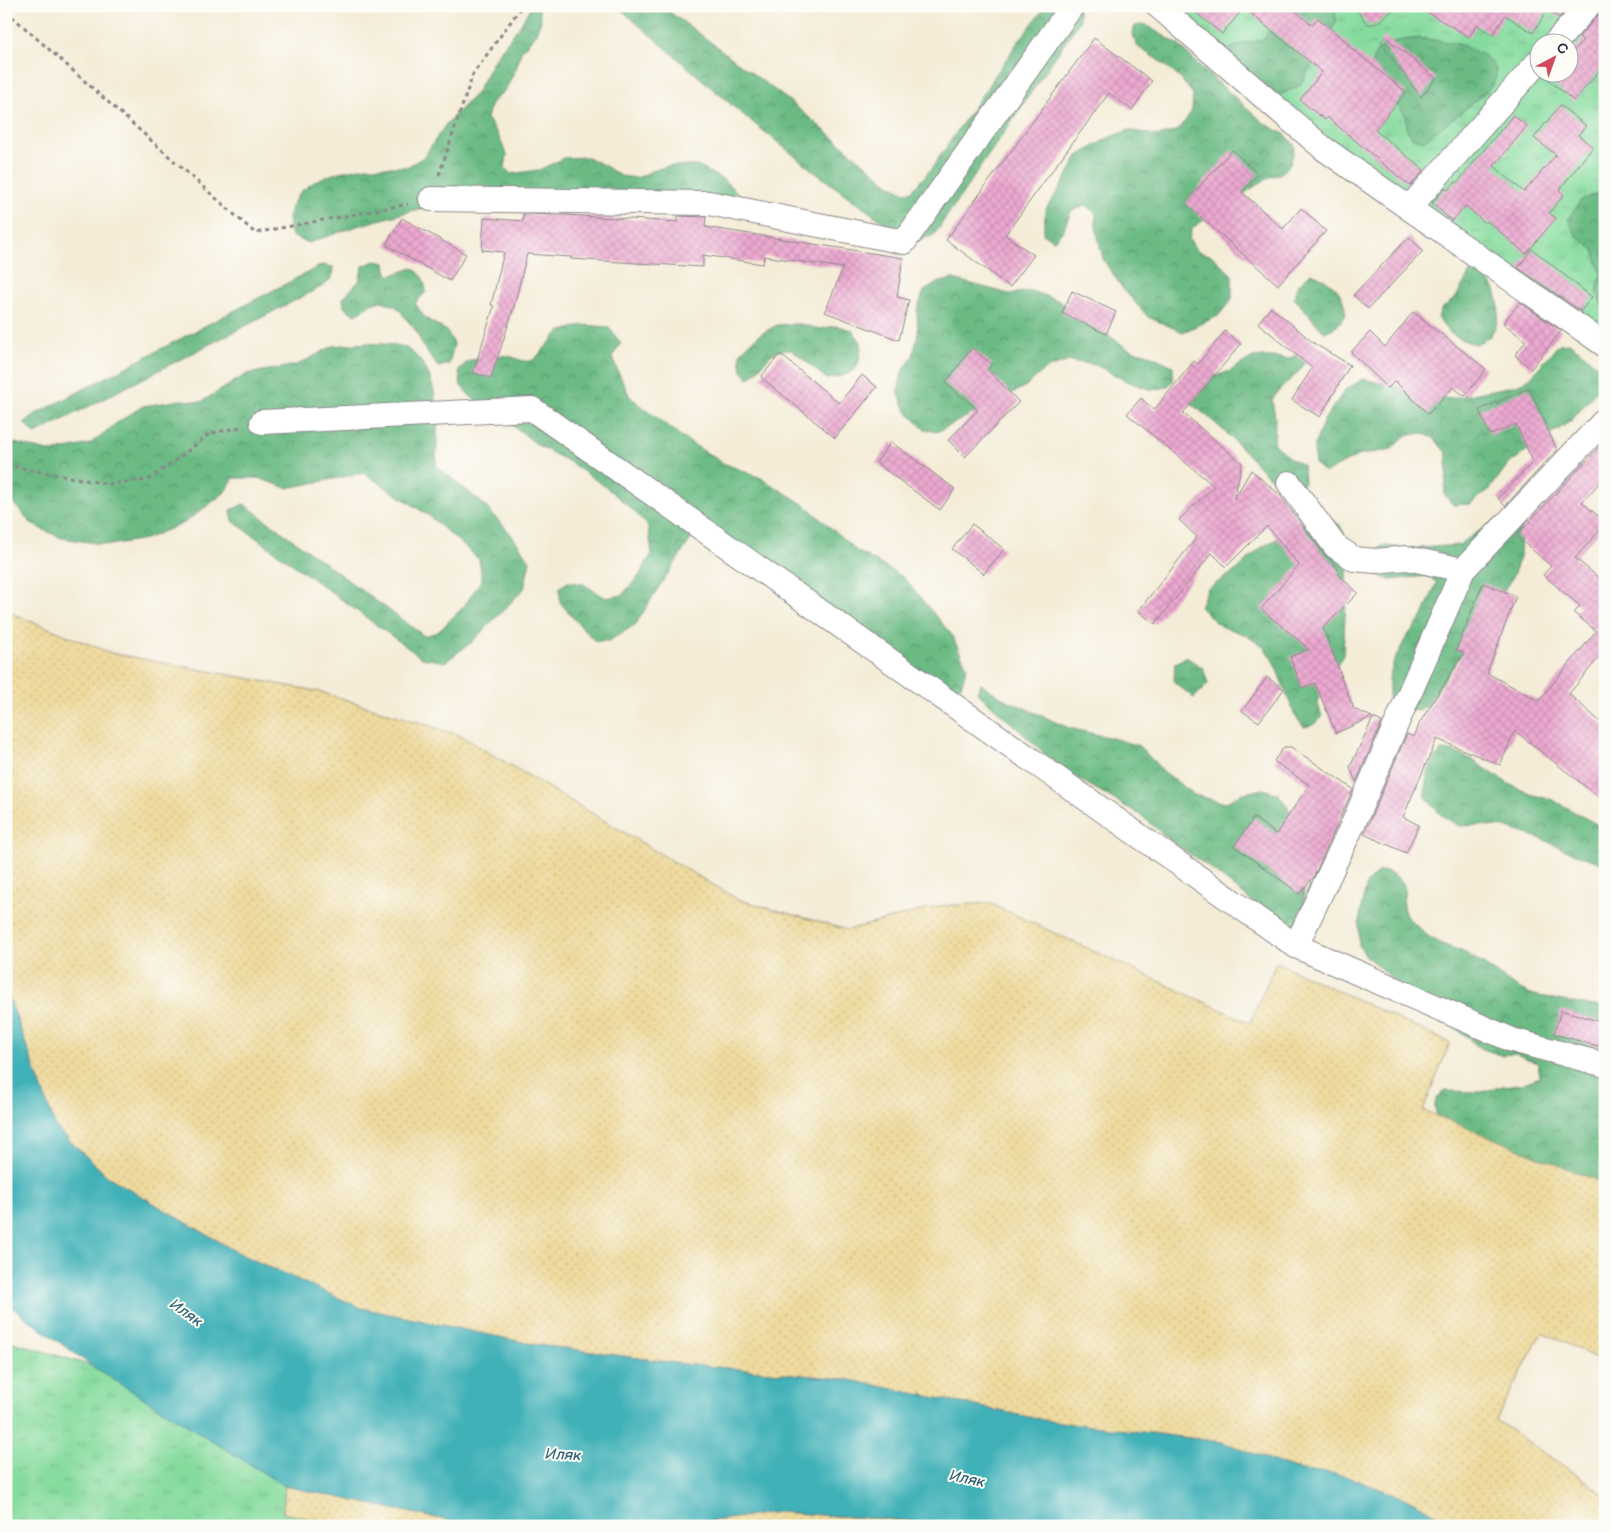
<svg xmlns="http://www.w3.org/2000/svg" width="1611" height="1532" viewBox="0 0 1611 1532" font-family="'Balsamiq Sans',sans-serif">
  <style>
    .grass { fill: url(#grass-tufts); stroke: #547e6c; fill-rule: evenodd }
    .forest { fill: url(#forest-crowns); stroke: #476e60 }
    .sand { fill: url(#sand-dots); stroke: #887e6c }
    .water { fill: #41b1b8; stroke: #326a7a }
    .building { fill: url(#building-cross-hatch) }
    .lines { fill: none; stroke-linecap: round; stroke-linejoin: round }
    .minor-casing { stroke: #8b8789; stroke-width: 26 }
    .path { stroke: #8b8789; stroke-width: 3; stroke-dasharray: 4 4; stroke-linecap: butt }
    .minor { stroke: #fff; stroke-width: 24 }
    .labels { text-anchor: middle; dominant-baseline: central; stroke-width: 4; stroke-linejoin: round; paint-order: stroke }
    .water-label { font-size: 15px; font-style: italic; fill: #306273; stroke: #fdfcf7 }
  </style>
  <defs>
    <pattern id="grass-tufts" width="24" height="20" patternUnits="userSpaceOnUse" patternTransform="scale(1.25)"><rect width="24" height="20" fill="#85db9e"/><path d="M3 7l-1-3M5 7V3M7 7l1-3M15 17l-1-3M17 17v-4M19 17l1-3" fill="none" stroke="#73bc89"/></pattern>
    <pattern id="forest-crowns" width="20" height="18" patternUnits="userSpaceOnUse" patternTransform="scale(1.25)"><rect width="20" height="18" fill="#6cbb85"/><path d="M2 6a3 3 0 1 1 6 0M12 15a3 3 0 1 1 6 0" fill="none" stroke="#58986e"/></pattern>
    <pattern id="sand-dots" width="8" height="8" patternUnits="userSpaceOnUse" patternTransform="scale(1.25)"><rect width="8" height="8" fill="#eeda9e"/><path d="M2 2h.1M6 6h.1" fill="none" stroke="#ccbb89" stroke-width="1.8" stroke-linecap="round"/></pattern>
    <pattern id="building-cross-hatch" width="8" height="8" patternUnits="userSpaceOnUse" patternTransform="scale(1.25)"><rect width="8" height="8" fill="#eca9d0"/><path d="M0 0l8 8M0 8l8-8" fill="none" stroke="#ca91b4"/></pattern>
  </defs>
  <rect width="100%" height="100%" fill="#fdfcf7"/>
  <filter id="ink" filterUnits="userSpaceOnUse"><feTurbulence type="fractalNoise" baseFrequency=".02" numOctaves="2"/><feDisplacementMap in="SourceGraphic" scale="10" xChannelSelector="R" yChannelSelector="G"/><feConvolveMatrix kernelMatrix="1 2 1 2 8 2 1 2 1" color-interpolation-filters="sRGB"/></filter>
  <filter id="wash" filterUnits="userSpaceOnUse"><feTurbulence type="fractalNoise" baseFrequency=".0096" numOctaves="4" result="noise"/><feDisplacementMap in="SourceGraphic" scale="20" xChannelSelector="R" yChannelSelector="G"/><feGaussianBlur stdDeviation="1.12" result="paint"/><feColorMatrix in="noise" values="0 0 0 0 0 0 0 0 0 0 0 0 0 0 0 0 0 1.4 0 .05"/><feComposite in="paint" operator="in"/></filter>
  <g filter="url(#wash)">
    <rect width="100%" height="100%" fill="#f4ecd7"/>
    <g class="grass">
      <path d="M1158,6H1605V345L1323,148ZM1538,42H1568V72H1538Z"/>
      <path d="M6,1340L92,1366L285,1486L283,1513L347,1526H6Z"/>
    </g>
    <g class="forest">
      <path d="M531,6H538L541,20L535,35L521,51L516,69L505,90L491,103L487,118L497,133L507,155L505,168L511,174L539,170L564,158L587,157L607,167L620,176L637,178L652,171L669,166H697L724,180L740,195V202L422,208L357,226L308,243L292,236L288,218L291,207L300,192L317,180L339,172L366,167H407L424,157L446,124L477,92L493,61L521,24Z"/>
      <path d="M617,6H662L788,100L889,184L905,193L912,191L932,168L1018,42L1046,6H1076L1079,11V22L934,235L917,241L897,232L816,173L735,108Z"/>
      <path d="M1293,6H1335L1336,22L1301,84L1294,89L1279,94L1249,79L1229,59L1230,49L1240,44L1262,40Z"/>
      <path d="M1144,24L1179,45L1206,72L1253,113L1264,123L1286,135L1295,146C1292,162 1288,174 1269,177L1192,228L1189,239L1198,252L1211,255L1232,275V299L1218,316L1183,332L1148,317L1123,289L1103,259L1096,228V214L1087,205L1071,211L1063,231L1054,240L1043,234L1046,209L1062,185L1078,156L1108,138L1129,130L1159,136L1179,130L1192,111L1193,94L1181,79L1161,62L1138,47L1132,35L1135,26Z"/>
      <path d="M1419,38C1431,40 1444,41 1457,44C1473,49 1508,63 1492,85C1489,89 1485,92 1481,96C1463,113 1442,125 1424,141L1413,138L1407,130L1406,116L1371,71C1372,66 1372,59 1375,55C1381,41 1405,40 1419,38Z"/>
      <path d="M1605,187V314L1597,292L1601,273L1594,250L1576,235L1568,219L1581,200L1600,192Z"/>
      <path d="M375,261L385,263L386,270L389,276L413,268C422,274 425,281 426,292L415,303L425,318L447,331L454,344L449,364L438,367L424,348L416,331L397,307L382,301L373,303L355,315L344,307L343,298L359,281L363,266Z"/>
      <path d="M322,265L333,267L332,277L325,285L35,434L24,423L36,414Z"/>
      <path d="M1477,271C1496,281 1503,305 1496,325C1494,328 1493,333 1491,335C1487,339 1482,341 1478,344C1461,342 1445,333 1438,317L1442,308L1455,299L1470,272Z"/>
      <path d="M1311,273C1322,277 1338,286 1342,298C1344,303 1345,309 1346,314L1336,327L1324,332L1294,298L1297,286Z"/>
      <path d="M953,279L1009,294L1031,291L1057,300L1130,350L1145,353L1173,366V381L1167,387L1152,390L1126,381L1096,365L1069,361L1045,369L1026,386L937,432L924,429L906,411L898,392L902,372L913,356L918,333L917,310L924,291L940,282Z"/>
      <path d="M799,324L820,329L836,326L841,327L852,330L861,342C860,370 856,374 827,379L792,350C787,350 780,350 775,352C764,359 759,373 748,378L742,371L740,353L759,335L777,325Z"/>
      <path d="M583,325L608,327L621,343L612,357L618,372L630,397L683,438L723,463L761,478L806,506L857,551L903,577L951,634L967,667L961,686L945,688L693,536L655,593L636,624L609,641H595L575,620L560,602V587L568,582L583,584L606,598L622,595L639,576L652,553L648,526L633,510L606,487L570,462L539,446L519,430L471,397L461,386L459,371L466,363L471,360C482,359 498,355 508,356C519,358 524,365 535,359L559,332Z"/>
      <path d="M368,343C377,344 399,344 406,348C444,371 437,429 436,466L481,502L511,534L530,561L524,589L473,641L445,662L422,658L233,521L231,510L244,504L424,636L438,632L465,605L482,579L479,559L428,515L364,473L287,488L258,478H234L224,493L184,523L145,539L109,545L62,538L33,525L12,502L6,500V441L52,452L90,444L118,422L143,406L182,400L201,402L247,374L297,365L333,346Z"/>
      <path d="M1569,343L1583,353L1599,368L1600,386L1572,420L1508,464L1490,489L1470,504L1453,505L1444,494L1447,474V454L1434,438L1422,433L1405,436L1392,449L1357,456L1325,473L1315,464L1314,446L1324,420L1345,390L1363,379L1449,399L1517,385L1530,378L1559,344Z"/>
      <path d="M1302,352L1308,356C1301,376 1282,383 1272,400L1275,418L1274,444L1291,459L1303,465L1304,483L1282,490C1250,459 1223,424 1185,400L1182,387L1230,371L1253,357H1272L1288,359Z"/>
      <path d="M1322,514L1340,525L1347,541L1348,561L1343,655L1317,701L1322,717L1313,725L1304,727L1295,716L1274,662L1264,647L1244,634L1220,626L1200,607L1207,589L1234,572L1262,547Z"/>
      <path d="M1498,518L1521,522L1520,557L1512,578L1428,704L1419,711L1398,709L1389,699V680L1394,661L1406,638L1422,618L1437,582L1426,576L1390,580L1378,576L1368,569L1375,550L1384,545L1407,549L1459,545Z"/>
      <path d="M1186,657L1203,668L1208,684L1194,698L1174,682L1175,663Z"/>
      <path d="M981,684L1002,698L1069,728L1112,738L1139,746L1162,770L1194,795L1225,803L1240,794L1263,789L1278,794L1287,806L1303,836L1304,913L1296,925L1279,923L1206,865L1172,842L1142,816L1062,769L977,692Z"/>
      <path d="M1442,750L1452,751L1471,759L1507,783L1530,794L1553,800L1605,829V864L1570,852L1542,839L1505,827L1480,825L1459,826L1440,814L1425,796C1426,774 1427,768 1442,750Z"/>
      <path d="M1386,871C1422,888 1392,898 1408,917C1418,928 1430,940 1444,945C1451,948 1459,949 1465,953C1487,964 1504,982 1526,992C1532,995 1539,996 1545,997C1565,1002 1584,1005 1605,1007V1184L1442,1127C1436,1111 1429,1104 1444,1091L1482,1092L1503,1086L1521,1084L1540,1077L1538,1063L1516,1054L1500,1055L1480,1048L1456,1028L1400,985L1367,957L1359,946V925L1362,903L1367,883L1378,872Z"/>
    </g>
    <g class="sand">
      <path d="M6,611L111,653L321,692L459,735L737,899L848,930L939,906L989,903L1250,1023L1276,962L1450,1043L1423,1110L1605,1184V1362L1542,1332L1496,1420L1605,1495V1526H1458L1412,1501L1342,1475L1295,1469L1222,1442L1043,1420L845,1379L684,1364L532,1344L361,1308L240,1254L107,1176L56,1128L6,989Z"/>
      <path d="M285,1486L474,1526H347L283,1513Z"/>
      <path d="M778,1512L912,1521L929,1526H676Z"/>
    </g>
    <path class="water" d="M6,989L56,1128L107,1176L240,1254L361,1308L532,1344L684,1364L845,1379L1043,1420L1222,1442L1295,1469L1342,1475L1412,1501L1458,1526H929L912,1521L778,1512L676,1526H474L285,1486L92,1366L6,1303Z"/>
    <g id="blocks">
      <g class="building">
        <path d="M1188,6H1290L1312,25L1318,18L1349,44L1347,45L1406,92L1375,130L1424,170L1410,186L1327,117L1325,120L1300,100L1322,72L1244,8L1222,34Z"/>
        <path d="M1354,6H1399L1375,24H1367Z"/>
        <path d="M1417,6H1569L1559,18L1548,9L1533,33L1505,15L1493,35L1477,25L1469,37Z"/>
        <path d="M1598,15L1605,20V64L1574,101L1544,76L1547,72H1568V57L1583,40L1579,37Z"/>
        <path d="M1385,37L1436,78L1421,97L1380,42Z"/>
        <path d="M1094,38L1152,81L1132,110L1109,93L1005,235L1034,255L1010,287L946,240Z"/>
        <path d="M1560,105L1586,126L1578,135L1593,147L1559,190L1564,195L1549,213L1556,218L1526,254L1487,221L1485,223L1466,206L1452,221L1432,203L1445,188L1448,190L1455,182L1457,183L1513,115L1527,126L1494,166L1524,192L1556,155L1534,138Z"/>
        <path d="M1232,150L1258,174L1242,192L1283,229L1301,208L1326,231L1278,285L1185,203Z"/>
        <path d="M523,214L565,215L678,222V216L706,217L705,227L903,258L897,297L909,300L899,340L825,312L843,268L764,256L763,264L703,255V267L571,259V257L527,254L513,310L491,378L473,373L494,306L491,305L504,252L482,250L484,218L523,221Z"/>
        <path d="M402,218L466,254L450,281L386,245Z"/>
        <path d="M1409,237L1423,251L1368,309L1353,295Z"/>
        <path d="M1532,249L1592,297L1581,311L1518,268Z"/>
        <path d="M1072,291L1116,312L1106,334L1062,313Z"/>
        <path d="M1520,302L1561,331L1531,369L1515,355L1526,341L1503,323Z"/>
        <path d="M1271,307L1315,344L1350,365L1320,417L1292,400L1312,368L1258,323Z"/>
        <path d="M1413,312L1486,369L1465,396L1453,387L1428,414L1395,381L1388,388L1351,352L1370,332L1385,347Z"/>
        <path d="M1225,331L1241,344L1183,413L1242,463L1234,499L1251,470L1280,495L1284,501L1324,554L1331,560L1340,572L1338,574L1358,593L1323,628L1342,677L1340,675L1354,709L1372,717L1336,733L1315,683L1302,688L1290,657L1309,649L1261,609L1299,565L1267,526L1226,567L1212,553L1155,624L1138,611L1197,537L1179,520L1214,486L1127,414L1141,398L1154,410L1194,361L1198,364Z"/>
        <path d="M972,348L992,364L988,370L1019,402L965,457L948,440L978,410L945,383Z"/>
        <path d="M780,354L839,403L862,375L877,387L835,438L761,377Z"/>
        <path d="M1529,388L1557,450L1505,506L1498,498L1533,462L1516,424L1490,435L1479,410Z"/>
        <path d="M1605,441V477L1582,502L1605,522V525L1575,558L1605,583V650L1569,694L1605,726V802L1515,731L1500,765L1437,739L1403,817L1419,825L1406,853L1364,834L1407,734L1414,737L1420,722L1464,653L1456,650L1483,583L1516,596L1487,673L1539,701L1596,631L1574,613L1580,606L1543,575L1551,566L1516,536Z"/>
        <path d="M891,442L955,489L940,510L876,463Z"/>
        <path d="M972,524L1004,549L984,574L952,549Z"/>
        <path d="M1267,677L1284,689L1259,722L1242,711Z"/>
        <path d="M1373,718L1382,722L1356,782L1350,767Z"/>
        <path d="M1284,747H1291L1353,789L1314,876L1300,894L1234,846L1254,818L1276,834L1309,785L1274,761Z"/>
        <path d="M1561,1010L1605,1023V1048L1554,1034Z"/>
      </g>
    </g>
  </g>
  <g filter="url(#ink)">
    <use href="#blocks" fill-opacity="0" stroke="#8b8789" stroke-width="1"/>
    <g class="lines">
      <defs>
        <g id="minor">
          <path d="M1158,6L1323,148L1605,345"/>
          <path d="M1556,42L1588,6"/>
          <path d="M431,199L709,203L904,242L1072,6"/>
          <path d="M1409,208L1538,62"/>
          <path d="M262,422L532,409L1296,946L1353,824L1463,570L1605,420"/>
          <path d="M1289,483L1335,546L1354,559L1375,561L1407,558L1463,570"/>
          <path d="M1296,946L1512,1040L1605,1065"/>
        </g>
      </defs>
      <use href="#minor" class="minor-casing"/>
      <g class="path">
        <path d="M6,11L255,233L408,204"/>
        <path d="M439,175L473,74L522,6"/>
        <path d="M6,465L107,484L148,480L179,458L209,434L240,427"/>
      </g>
      <use href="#minor" class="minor"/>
    </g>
  </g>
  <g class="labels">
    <g class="water-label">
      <text transform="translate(186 1313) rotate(36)">Иляк</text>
      <text transform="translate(563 1455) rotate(3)">Иляк</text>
      <text transform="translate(967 1479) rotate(12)">Иляк</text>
    </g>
  </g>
  <rect width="1611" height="1532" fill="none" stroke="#fdfcf7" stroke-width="25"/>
  <g transform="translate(1554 58) rotate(41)"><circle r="24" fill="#fdfcf7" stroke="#a5a5ac"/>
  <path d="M0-4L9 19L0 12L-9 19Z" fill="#d1495b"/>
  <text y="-8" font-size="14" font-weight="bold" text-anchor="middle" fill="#22223b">С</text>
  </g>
</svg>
